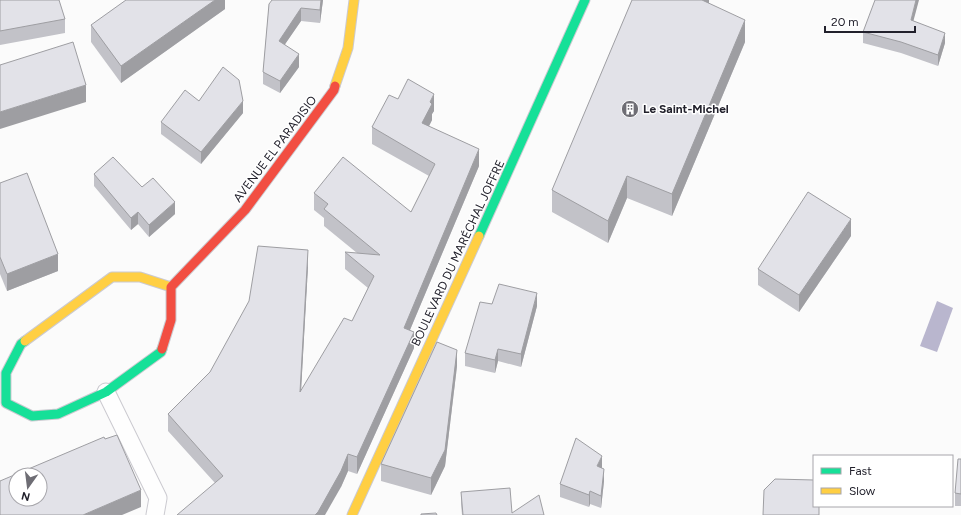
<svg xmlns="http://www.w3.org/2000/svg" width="961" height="515" viewBox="0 0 961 515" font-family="Figtree,sans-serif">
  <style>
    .water { fill: #b9b6ce }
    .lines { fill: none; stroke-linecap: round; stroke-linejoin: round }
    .lane-casing { stroke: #cbcad0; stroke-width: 19 }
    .fast-casing { stroke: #cbcad0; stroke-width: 11 }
    .slow-casing { stroke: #cbcad0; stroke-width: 11 }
    .jam-casing { stroke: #cbcad0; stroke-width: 11 }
    .lane { stroke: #fefefe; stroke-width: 17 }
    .fast { stroke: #16e098; stroke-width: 9 }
    .slow { stroke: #ffcf43; stroke-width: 9 }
    .jam { stroke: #f24e42; stroke-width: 9 }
    .wall { fill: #c2c2c8 }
    .shaded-wall { fill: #9e9ea2 }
    .building { fill: #e2e2e8; stroke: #9e9ea2; fill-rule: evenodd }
    .labels { text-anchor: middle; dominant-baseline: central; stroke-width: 3; stroke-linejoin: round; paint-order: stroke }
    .poi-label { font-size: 12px; font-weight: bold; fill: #22212c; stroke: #fff; text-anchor: start }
    .street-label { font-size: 12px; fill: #22212c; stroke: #fff }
  </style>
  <rect width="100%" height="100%" fill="#fbfbfb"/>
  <path class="water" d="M937,301L953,308L937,352L920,346Z"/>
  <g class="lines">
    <defs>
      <path id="lane" d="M106,392L158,498L155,515"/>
      <g id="fast">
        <path d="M479,236L585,0"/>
        <path d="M25,341L21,344L6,373V403L32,416L58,414L106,392L161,352L162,349"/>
      </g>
      <g id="slow">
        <path d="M335,86L348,48L354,0"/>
        <path d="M25,341L112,277H140L171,287"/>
        <path d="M352,515L479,236"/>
      </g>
      <path id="jam" d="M162,349L171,320V287L245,210L334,90L335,86"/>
    </defs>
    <use href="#lane" class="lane-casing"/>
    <use href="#fast" class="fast-casing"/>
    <use href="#slow" class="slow-casing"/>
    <use href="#jam" class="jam-casing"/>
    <use href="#lane" class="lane"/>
    <use href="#fast" class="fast"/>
    <use href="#slow" class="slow"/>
    <use href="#jam" class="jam"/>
  </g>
  <g class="wall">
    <path d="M0,0L65,19V33L0,45Z"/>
    <path d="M225,0V9L121,83L91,42V25Z"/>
    <path d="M323,0L320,23L301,21L285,44L299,67L280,93L263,84V72L269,4Z"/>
    <path d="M709,0V4L745,42L672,216L627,198L608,243L552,212V190Z"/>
    <path d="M914,21L945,43L938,66L901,53L863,43V32Z"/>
    <path d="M398,99L434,111L432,114V120L429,126L479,166L410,330L414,348L357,474L348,471L341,487L215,483L168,431V414L210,372L308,266L301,391L352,321L368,288L345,269V252L357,253L324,226V218L314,210V193L411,212L429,176L372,144V127Z"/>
    <path d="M199,101L243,113L201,164L161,134V122Z"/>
    <path d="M94,174L142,187L175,214L149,237L138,224L131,230L94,186Z"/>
    <path d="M0,183L58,271L7,291L0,274Z"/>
    <path d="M851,236L799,312L758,285V269Z"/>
    <path d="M492,304L537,306L521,367L498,361L495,373L465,366V353Z"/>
    <path d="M457,366L445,466L431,495L381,481V464Z"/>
    <path d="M961,459V506H955V493Z"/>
    <path d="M602,468L604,481L601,508L590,504L589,507L560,497V484Z"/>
    <path d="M461,492L512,513L544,515H462L461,504Z"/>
  </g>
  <g class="shaded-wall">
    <path d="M215,0H225V9L121,83V66Z"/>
    <path d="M321,0H323L320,23V10Z"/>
    <path d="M702,0H709V5L702,22Z"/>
    <path d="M916,0H919L911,30V20Z"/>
    <path d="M301,8V21L279,53V41Z"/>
    <path d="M745,20V42L672,216V194Z"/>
    <path d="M945,33V43L938,66V55Z"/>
    <path d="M299,54V67L280,93V81Z"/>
    <path d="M86,85V102L0,129V112Z"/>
    <path d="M434,94V111L432,114V120L422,140V123L430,102Z"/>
    <path d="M243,101V113L201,164V152Z"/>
    <path d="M479,149V166L404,344V328Z"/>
    <path d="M627,176V198L608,243V221Z"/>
    <path d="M175,202V214L149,237V225Z"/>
    <path d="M138,212V224L131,230V218Z"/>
    <path d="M851,219V236L799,312V295Z"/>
    <path d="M308,250V266L300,409V392Z"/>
    <path d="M58,254V271L7,291V274Z"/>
    <path d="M537,293V306L521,367V354Z"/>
    <path d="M414,332V348L357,474V457Z"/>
    <path d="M498,349V361L495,373V360Z"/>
    <path d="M457,350V366L445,466L431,495V478Z"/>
    <path d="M348,454V471L341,487L325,515H315Z"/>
    <path d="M602,456V469L597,466Z"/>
    <path d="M604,469V481L601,508V496Z"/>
    <path d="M141,490V507L122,515H83Z"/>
    <path d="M590,491V504L589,507V495Z"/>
  </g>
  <g class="building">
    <path d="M0,0H59L65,19L0,31Z"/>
    <path d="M126,0H215L121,66L91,25Z"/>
    <path d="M272,0H321L320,10L301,8L279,41L299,54L280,81L263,72L269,4Z"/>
    <path d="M632,0H702L745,20L672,194L627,176L608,221L552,190Z"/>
    <path d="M875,0H916L911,20L945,33L938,55L901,42L863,32Z"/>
    <path d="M73,42L86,85L0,112V65Z"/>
    <path d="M223,67L239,80L243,101L201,152L161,122L185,90L199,101Z"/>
    <path d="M408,79L434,94L430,102L432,104L422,123L479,149L404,328L414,332L357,457L348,454L341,471L318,512L315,515H177L223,476L168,414L210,372L249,301L258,246L308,250L300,392L344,318L352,321L374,276L345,252L380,255L324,209L328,204L314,193L343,157L411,212L435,164L372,127L389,95L398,99Z"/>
    <path d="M113,157L142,187L153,178L175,202L149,225L138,212L131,218L94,174Z"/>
    <path d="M27,173L58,254L7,274L0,257V183Z"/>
    <path d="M808,192L851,219L799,295L758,269Z"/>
    <path d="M499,284L537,293L521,354L498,349L495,360L465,353L480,302L492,304Z"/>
    <path d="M437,342L457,350L445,450L431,478L381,464Z"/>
    <path d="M117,435L141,490L83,515H0V481L104,437L105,439ZM16,475H40V499H16Z"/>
    <path d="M576,438L602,456L597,466L604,469L601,496L590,491L589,495L560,484Z"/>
    <path d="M958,459H961V494L955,493Z"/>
    <path d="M775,479L814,480V506H819V515H763L764,490Z"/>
    <path d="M510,488L512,513L539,495L544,515H463L461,492Z"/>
    <path d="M436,513L437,515H421V514Z"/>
  </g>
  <defs>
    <symbol id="building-disc" viewBox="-11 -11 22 22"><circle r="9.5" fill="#6e6d74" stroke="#fff"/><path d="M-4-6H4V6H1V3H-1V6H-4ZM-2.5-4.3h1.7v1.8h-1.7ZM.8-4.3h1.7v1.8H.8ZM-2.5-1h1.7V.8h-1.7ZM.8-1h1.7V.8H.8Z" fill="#fff"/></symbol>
  </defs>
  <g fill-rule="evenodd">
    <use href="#building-disc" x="620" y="99" width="20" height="20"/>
  </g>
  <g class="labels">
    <g class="poi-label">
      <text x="643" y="109">Le Saint-Michel</text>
    </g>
    <g class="street-label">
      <text transform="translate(275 149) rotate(-53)">AVENUE EL PARADISIO</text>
      <text transform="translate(458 253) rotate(-65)">BOULEVARD DU MARÉCHAL JOFFRE</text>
    </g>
  </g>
  <rect x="813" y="455" width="140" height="52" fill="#ffffff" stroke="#a7a6ab"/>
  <rect x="821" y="468" width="20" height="6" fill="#16e098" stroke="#a7a6ab"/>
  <text x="849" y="475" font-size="12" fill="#22212c">Fast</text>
  <rect x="821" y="488" width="20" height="6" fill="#ffcf43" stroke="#a7a6ab"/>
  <text x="849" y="495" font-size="12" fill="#22212c">Slow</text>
  <g transform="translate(28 487) rotate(194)"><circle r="19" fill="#ffffff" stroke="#a7a6ab"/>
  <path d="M0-3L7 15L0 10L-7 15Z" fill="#6e6d74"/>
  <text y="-6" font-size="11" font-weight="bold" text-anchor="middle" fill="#22212c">N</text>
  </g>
  <path d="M825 26v6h90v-6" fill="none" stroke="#22212c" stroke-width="2"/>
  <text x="831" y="26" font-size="12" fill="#22212c" stroke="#ffffff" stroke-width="3" paint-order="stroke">20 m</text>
</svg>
